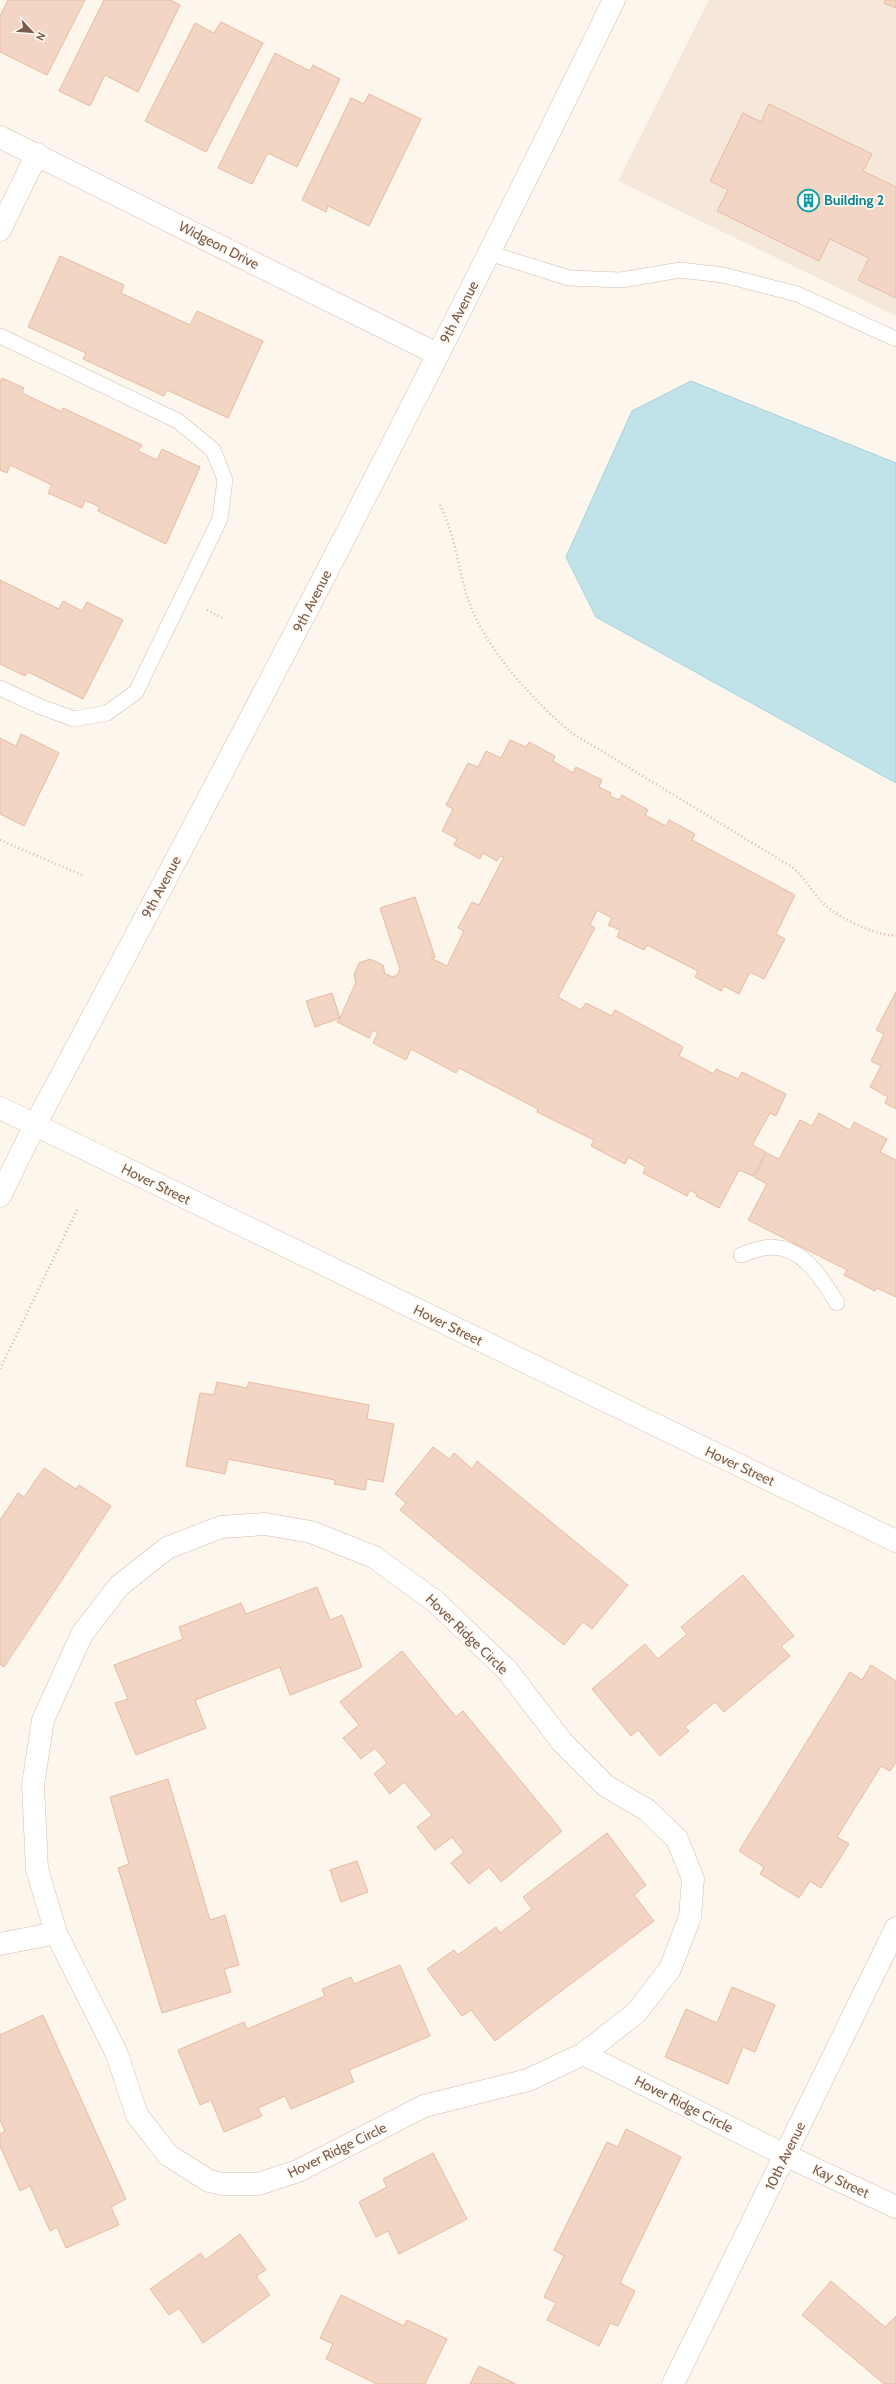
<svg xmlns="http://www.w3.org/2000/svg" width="896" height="2384" viewBox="0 0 896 2384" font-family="Cabin,sans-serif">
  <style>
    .residential { fill: #f5e8da }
    .water { fill: #bfe3e8; stroke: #a5d3da }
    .building { fill: #f3d5c3; stroke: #e6bba3 }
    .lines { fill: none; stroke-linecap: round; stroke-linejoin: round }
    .lane-casing { stroke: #d1beb0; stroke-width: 16 }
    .street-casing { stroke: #d1beb0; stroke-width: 23 }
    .secondary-casing { stroke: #d6c0b0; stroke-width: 23 }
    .path { stroke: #d9b8a5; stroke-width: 2.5; stroke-dasharray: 1 3; stroke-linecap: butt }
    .lane { stroke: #fff; stroke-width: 15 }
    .street { stroke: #fff; stroke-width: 22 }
    .secondary { stroke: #fff; stroke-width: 22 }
    .labels { text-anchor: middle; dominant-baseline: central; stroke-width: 3.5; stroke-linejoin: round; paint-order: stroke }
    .culture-label { font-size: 14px; font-weight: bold; fill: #0d838f; stroke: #fffaf3; text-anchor: start }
    .street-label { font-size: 14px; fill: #7a5c4d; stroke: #fffaf3 }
  </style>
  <rect width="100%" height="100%" fill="#fdf6ec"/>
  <path class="residential" d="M709,0H896V316L618,181Z"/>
  <path class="water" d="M691,381L896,463V783L596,617L566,557L632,411Z"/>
  <g class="building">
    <path d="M8,0H85L47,75L0,52V16Z"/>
    <path d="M104,0H170L180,5L138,92L105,75L90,106L59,91Z"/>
    <path d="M885,0H896V8L884,3Z"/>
    <path d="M221,22L263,43L206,152L145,121L195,23L214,33Z"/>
    <path d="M275,53L310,71L313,65L340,79L297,167L268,153L252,184L218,168Z"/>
    <path d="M369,94L421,119L369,226L328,206L326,212L302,200L351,98L364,104Z"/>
    <path d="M769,104L872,154L863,171L896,187V298L858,280L869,258L830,239L819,261L717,211L728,190L710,181L743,113L761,122Z"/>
    <path d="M60,256L124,285L121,293L190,325L197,311L263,341L228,418L167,390L164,396L83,359L86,353L28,327Z"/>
    <path d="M2,378L24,388L22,393L62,412L63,408L142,445L138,451L157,460L162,449L200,467L166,544L98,511L100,507L85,500L82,508L48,493L52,485L10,465L7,473L0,470V382Z"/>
    <path d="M0,580L59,609L63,601L82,611L87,602L123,620L83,699L28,672L25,676L0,664Z"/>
    <path d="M21,734L59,753L24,826L0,814V738L16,746Z"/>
    <path d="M510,740L526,747L529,742L555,756L553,761L573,773L576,767L602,780L599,787L611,793L610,796L619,800L622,795L648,810L645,815L666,826L669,820L695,834L692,840L795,895L776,934L785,939L764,979L750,972L739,994L724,986L721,991L695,977L698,971L647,945L644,950L617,937L620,930L608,925L612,918L597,910L590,925L595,928L558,997L581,1010L586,1003L612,1016L615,1010L683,1047L679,1056L714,1074L716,1069L738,1079L742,1072L786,1094L776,1116L770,1113L752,1145L766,1152L753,1176L739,1170L719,1208L696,1196L697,1194L690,1190L687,1196L643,1173L646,1167L628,1157L625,1164L591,1146L594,1140L537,1112L538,1109L459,1068L456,1073L411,1049L406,1060L373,1043L378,1033L373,1030L369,1038L337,1022L340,1018L315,1027L306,1001L332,993L340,1018L356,982L354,975L359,963L370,959L383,965L385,974L393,977L397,975L400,969L380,908L415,897L435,957L431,958L447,966L464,931L458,928L472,902L479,905L504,857L500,856L497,861L483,853L480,859L454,845L457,839L442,831L453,809L446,805L468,763L478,767L486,751L501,758Z"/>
    <path d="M896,992V1109L885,1103L888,1097L870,1087L881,1066L871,1061L884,1034L876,1030Z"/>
    <path d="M819,1113L850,1130L854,1122L887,1139L880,1152L896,1160V1297L877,1288L875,1291L844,1275L847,1270L748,1220L767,1184L754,1177L767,1153L779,1159L800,1120L812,1126Z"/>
    <path d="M217,1382L247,1388L249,1382L369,1405L367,1419L394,1424L383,1482L367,1479L365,1490L334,1484L335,1480L228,1459L225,1474L186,1466L200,1393L214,1395Z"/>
    <path d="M433,1447L449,1459L454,1453L472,1469L477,1461L628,1585L592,1629L583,1622L564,1645L400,1510L406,1503L395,1494Z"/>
    <path d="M44,1468L76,1489L79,1485L111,1506L4,1667L0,1664V1520L18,1493L24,1497Z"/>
    <path d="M743,1575L794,1636L781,1646L790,1656L724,1712L715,1702L685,1727L689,1731L660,1756L638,1730L631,1736L592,1689L645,1644L658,1659L687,1634L681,1627Z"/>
    <path d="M317,1587L330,1620L342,1615L362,1667L290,1695L280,1667L195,1700L206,1728L136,1755L115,1703L128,1699L114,1665L183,1639L179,1627L241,1603L246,1614Z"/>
    <path d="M402,1651L456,1717L463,1711L562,1831L501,1882L489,1867L469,1884L451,1863L464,1852L452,1837L435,1850L417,1827L432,1815L404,1782L390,1794L374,1774L387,1763L375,1748L361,1759L343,1738L359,1725L340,1702Z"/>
    <path d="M871,1665L896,1681V1762L890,1771L881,1766L837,1837L849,1844L821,1888L810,1881L799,1898L760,1874L764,1867L739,1851L850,1672L862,1680Z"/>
    <path d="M168,1779L210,1920L225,1915L239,1965L224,1969L231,1992L162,2013L118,1868L129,1864L110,1797Z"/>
    <path d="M607,1833L646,1885L634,1895L654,1921L495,2041L471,2010L462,2016L427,1969L454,1950L458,1955L496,1927L500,1933L532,1909L523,1897Z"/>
    <path d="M357,1861L368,1892L341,1902L330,1870Z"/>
    <path d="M400,1965L430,2036L349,2070L354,2082L291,2109L285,2096L258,2108L262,2116L224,2132L211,2100L200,2105L178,2050L244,2022L247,2029L325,1996L322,1989L351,1977L354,1984Z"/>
    <path d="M732,1987L775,2005L755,2052L743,2047L728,2084L665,2057L686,2009L717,2023Z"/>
    <path d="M43,2015L126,2199L111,2207L119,2225L66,2248L57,2227L50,2231L30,2186L20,2191L0,2146V2134L5,2131L0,2120V2035Z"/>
    <path d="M626,2129L681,2157L620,2283L635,2291L618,2326L610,2323L599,2346L547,2320L556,2303L544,2297L564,2256L554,2250L607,2142L618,2147Z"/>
    <path d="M433,2153L467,2219L399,2254L388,2231L376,2237L359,2202L387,2187L383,2179Z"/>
    <path d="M240,2234L266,2270L256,2276L270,2295L203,2343L179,2308L169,2315L150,2289L201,2253L205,2260Z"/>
    <path d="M831,2281L885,2327L896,2316V2384H884L802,2315Z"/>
    <path d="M341,2295L404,2326L407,2320L447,2339L425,2384H377L326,2359L333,2344L320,2338Z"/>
    <path d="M479,2366L516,2384H470Z"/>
  </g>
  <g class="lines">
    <defs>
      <g id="lane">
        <path d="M489,253L569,278L621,280L680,270L723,275L797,294L896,339"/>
        <path d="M0,336L178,421L213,450L225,480L220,519L136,692L107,713L74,719L41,707L0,688"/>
        <path d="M741,1255C750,1252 762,1247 771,1247C805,1248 821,1278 837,1303"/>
      </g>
      <g id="street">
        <path d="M0,137L437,354"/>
        <path d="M0,230L37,154"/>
        <path d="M0,1944L56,1933"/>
        <path d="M583,2054L636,2013L670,1969L690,1917L693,1879L677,1839L647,1810L606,1786L562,1742L507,1670L436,1602L374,1557L311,1532L265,1524L221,1527L167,1548L119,1586L82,1634L43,1720L33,1785L37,1869L56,1933L117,2054L137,2115L168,2155L209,2181L223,2184H258L298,2171L424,2106L528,2080L583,2054L785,2155L896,2207"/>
        <path d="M673,2384L896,1928"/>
      </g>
      <g id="secondary">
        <path d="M0,1108L896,1541"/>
        <path d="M0,1196L35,1125C234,753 430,379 614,0"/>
      </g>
    </defs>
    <use href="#lane" class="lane-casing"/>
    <use href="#street" class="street-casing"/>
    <use href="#secondary" class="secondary-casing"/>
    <g class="path">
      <path d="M440,505C455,534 458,568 468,599C484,647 533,701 572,733L792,867C805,878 813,894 825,905C843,920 873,934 896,936"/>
      <path d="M207,610L224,619"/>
      <path d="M0,840L82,875"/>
      <path d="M0,1369L77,1210"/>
    </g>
    <use href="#lane" class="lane"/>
    <use href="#street" class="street"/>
    <use href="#secondary" class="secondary"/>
  </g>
  <defs>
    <symbol id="building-ring" viewBox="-11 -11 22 22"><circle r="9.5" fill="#fffaf3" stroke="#0f9aa8" stroke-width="1.5"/><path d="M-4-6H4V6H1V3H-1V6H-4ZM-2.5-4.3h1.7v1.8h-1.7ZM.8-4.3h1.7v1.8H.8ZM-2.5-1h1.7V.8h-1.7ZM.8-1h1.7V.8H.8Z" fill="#0f9aa8"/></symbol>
  </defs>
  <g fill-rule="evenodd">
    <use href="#building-ring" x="796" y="188" width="25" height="25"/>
  </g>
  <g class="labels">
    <g class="culture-label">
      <text x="824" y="200">Building 2</text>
    </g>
    <g class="street-label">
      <text transform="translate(219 245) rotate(27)">Widgeon Drive</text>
      <text transform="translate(459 312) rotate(-63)">9th Avenue</text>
      <text transform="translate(312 601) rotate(-63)">9th Avenue</text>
      <text transform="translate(161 887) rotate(-62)">9th Avenue</text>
      <text transform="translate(156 1184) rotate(26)">Hover Street</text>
      <text transform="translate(448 1325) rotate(26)">Hover Street</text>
      <text transform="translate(740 1466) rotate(25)">Hover Street</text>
      <text transform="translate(467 1634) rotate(44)">Hover Ridge Circle</text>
      <text transform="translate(684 2104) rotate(27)">Hover Ridge Circle</text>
      <text transform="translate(337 2150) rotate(-26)">Hover Ridge Circle</text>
      <text transform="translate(785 2156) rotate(-64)">10th Avenue</text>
      <text transform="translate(841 2181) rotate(25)">Kay Street</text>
    </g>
  </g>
  <g transform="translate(32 32) rotate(116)" stroke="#fffaf3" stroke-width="3" paint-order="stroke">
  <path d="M0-3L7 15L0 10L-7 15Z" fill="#7a5c4d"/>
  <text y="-6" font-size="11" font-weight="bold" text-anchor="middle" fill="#7a5c4d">N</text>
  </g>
</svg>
